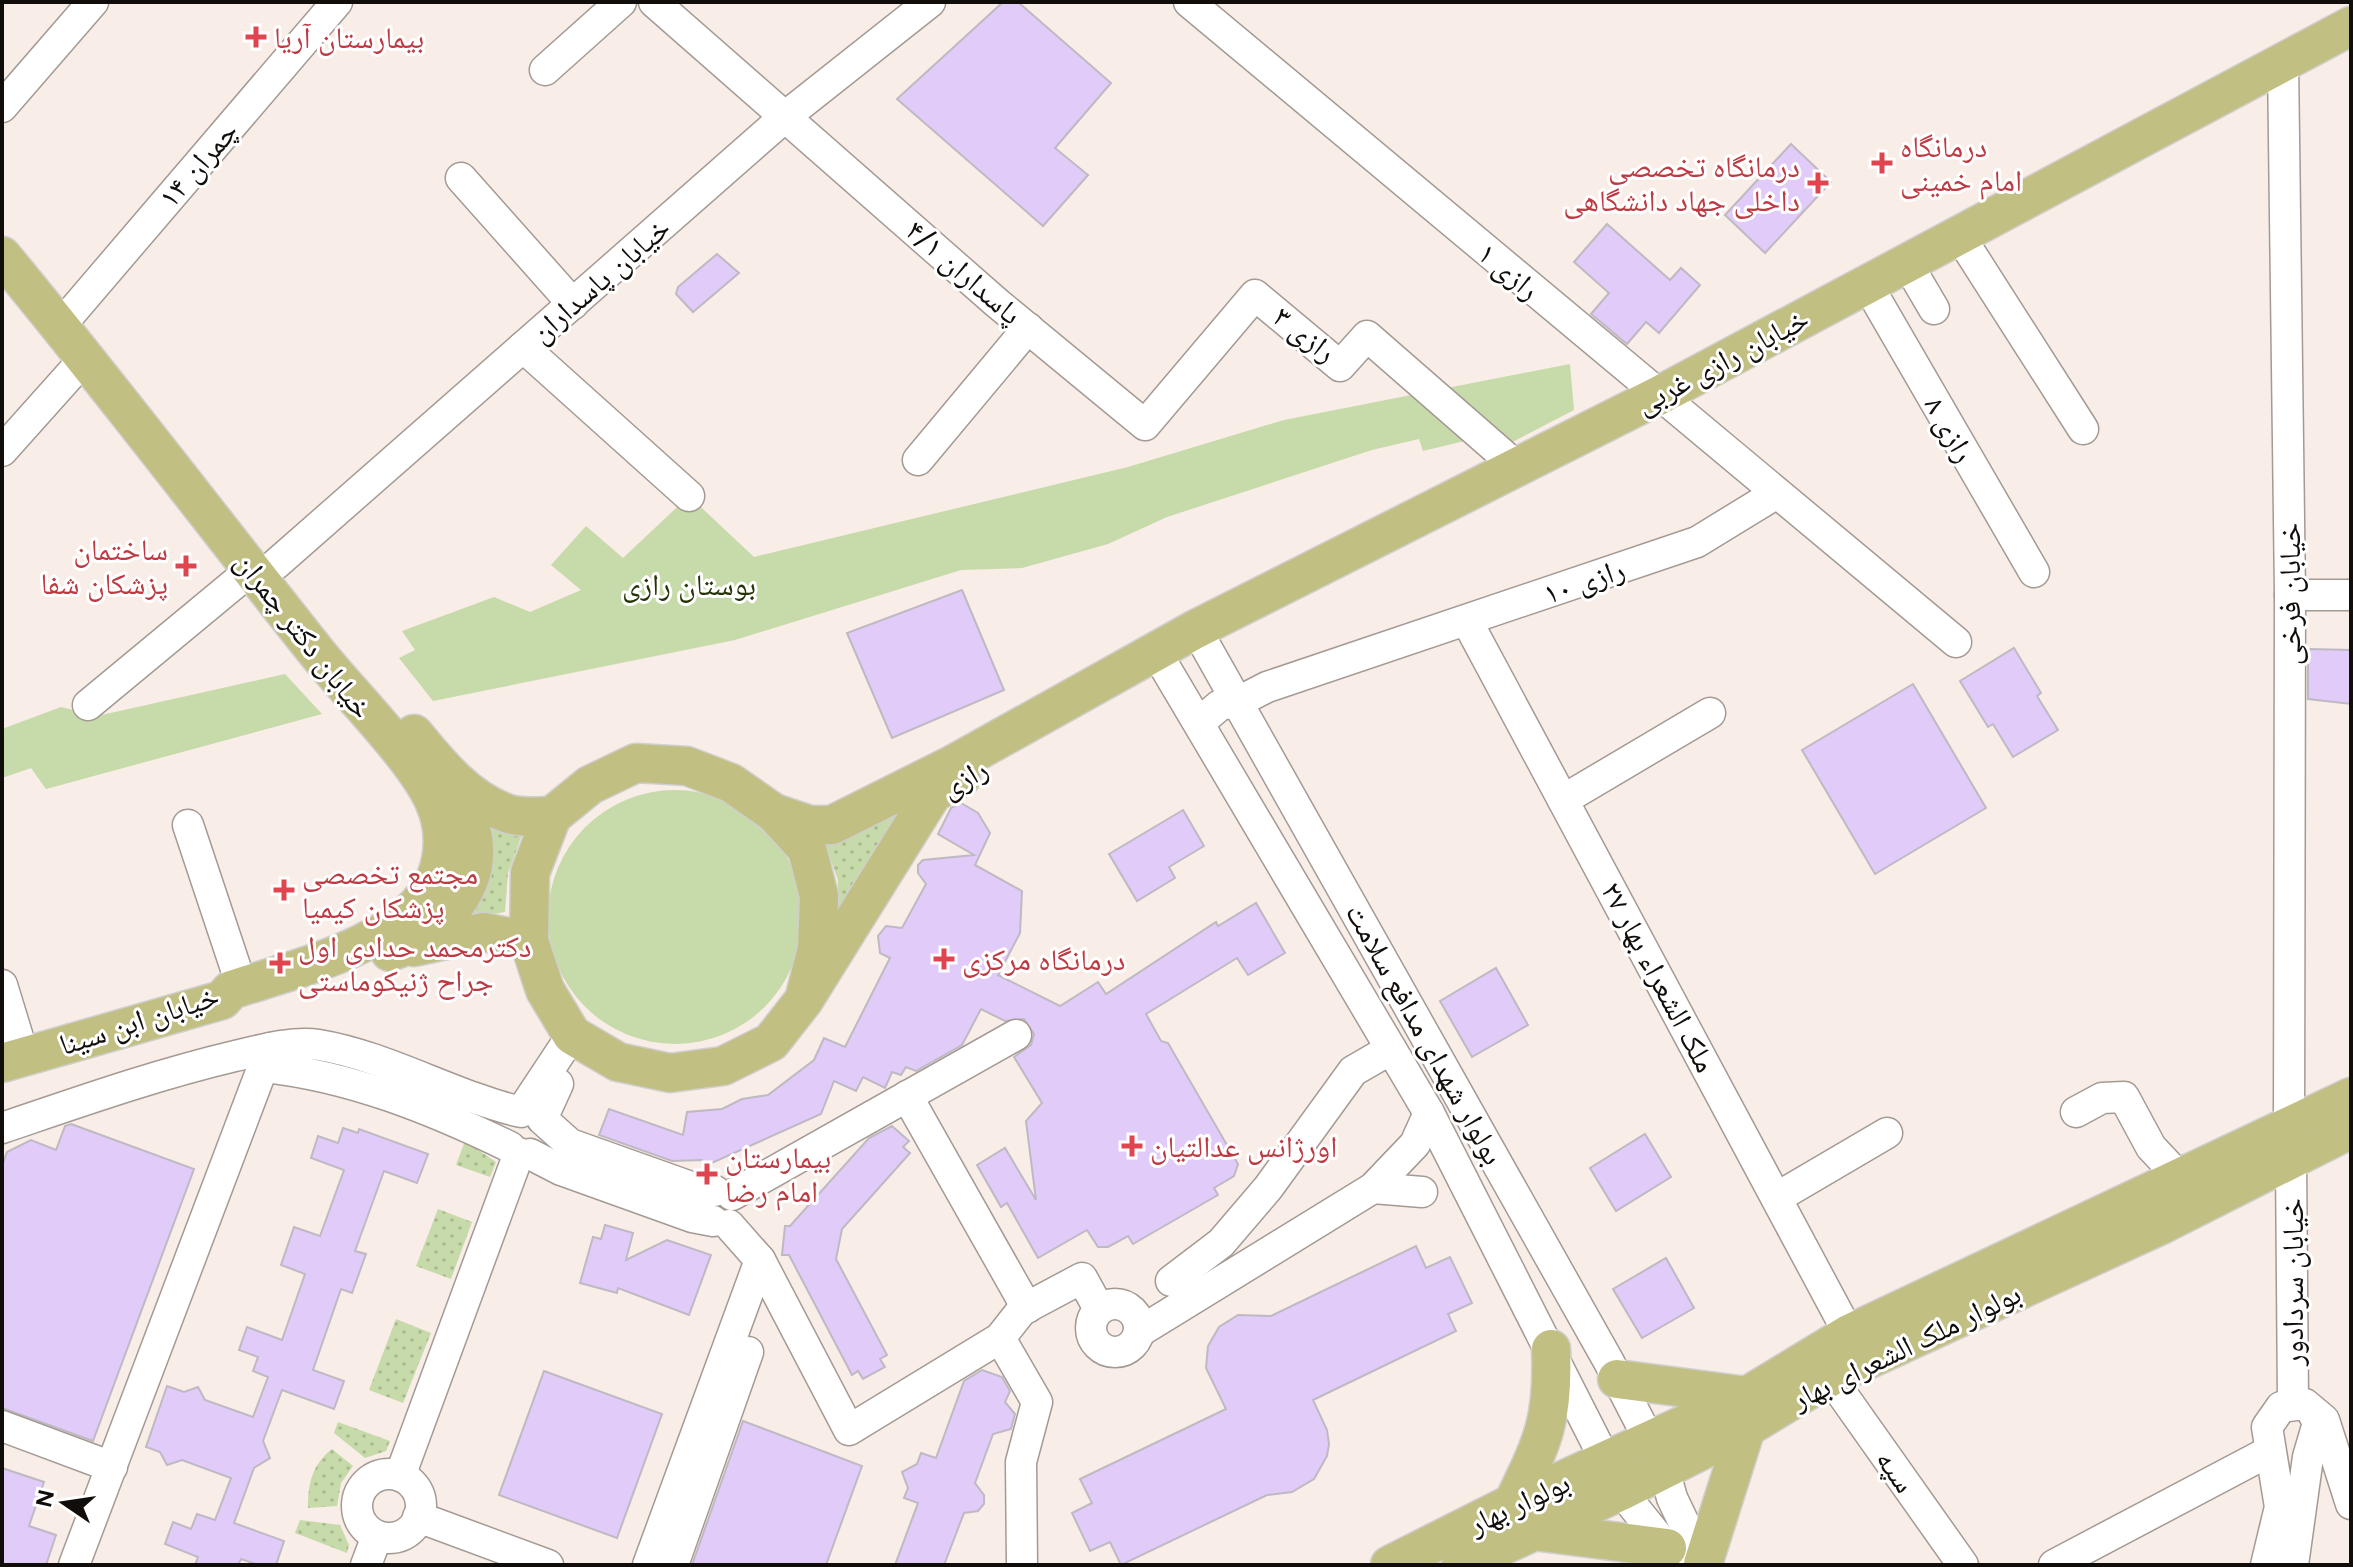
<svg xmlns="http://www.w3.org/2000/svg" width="2353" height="1567" viewBox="0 0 2353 1567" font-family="Figtree,'Noto Naskh Arabic',sans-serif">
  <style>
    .grass { fill: url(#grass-dots) }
    .green { fill: #c7daa9 }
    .building { fill: #e1cbf9; stroke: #beb9c3; stroke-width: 2 }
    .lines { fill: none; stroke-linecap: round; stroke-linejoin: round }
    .minor-casing { stroke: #a49a94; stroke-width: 33 }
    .major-casing { stroke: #cfcfce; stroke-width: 41 }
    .minor { stroke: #fff; stroke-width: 30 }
    .major { stroke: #c2bf83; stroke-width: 38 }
    .health-dot { fill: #e0444e; stroke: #fff; stroke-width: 3 }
    .labels { text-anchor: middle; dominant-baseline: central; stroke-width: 6; stroke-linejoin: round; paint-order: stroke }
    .health-label { font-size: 30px; fill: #be3a42; stroke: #fff; text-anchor: start }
    .street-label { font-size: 30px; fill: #110d0b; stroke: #fff }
    .park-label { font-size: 30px; fill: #253306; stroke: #fff }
  </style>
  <defs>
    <pattern id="grass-dots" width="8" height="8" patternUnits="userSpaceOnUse" patternTransform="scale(2)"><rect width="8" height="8" fill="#c7daa9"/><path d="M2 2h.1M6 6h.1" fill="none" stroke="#aaba90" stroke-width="1.8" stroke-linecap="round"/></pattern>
  </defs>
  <rect width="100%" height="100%" fill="#f8ede7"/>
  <g class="grass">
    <path d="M917,794L837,921L838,880L824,842Z"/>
    <path d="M476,811L523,832L508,873L505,912L435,925Z"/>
    <path d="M465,1141L496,1162L490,1177L456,1165Z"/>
    <path d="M438,1209L472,1222L451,1279L416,1266Z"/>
    <path d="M396,1319L431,1333L403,1403L369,1390Z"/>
    <path d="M338,1422L390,1441L386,1451L365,1458L334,1433Z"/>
    <path d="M332,1449L353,1466L341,1483L337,1506L308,1508C308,1483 312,1465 332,1449Z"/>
    <path d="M300,1520L340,1525L349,1545L347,1553L295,1533Z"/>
  </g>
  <g class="green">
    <path d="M1570,364L1574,410L1484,457L1481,437L1423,451L1419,439L1372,450L1167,517L1108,544L1022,568L961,570L735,640L433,701L399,658L415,650L402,631L494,597L530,612L581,590L551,565L586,526L623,558L689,496L754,557L1128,467L1284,420Z"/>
    <path d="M285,674L322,714L46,789L31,768L2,778V729L61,707L97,716Z"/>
    <circle cx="675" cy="917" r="127"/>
  </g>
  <g class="building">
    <path d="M1003,2H1018L1111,83L1055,148L1088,175L1043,226L897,99Z"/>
    <path d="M1791,144L1831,182L1765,253L1725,215Z"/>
    <path d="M1607,224L1670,280L1681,268L1700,285L1659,333L1646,322L1627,344L1591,314L1609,293L1574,262Z"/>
    <path d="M717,254L739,273L693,312L676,294L678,287Z"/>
    <path d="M962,590L1004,690L892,738L847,633Z"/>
    <path d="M2014,648L2041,693L2037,696L2058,730L2013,757L1993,724L1988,727L1960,681Z"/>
    <path d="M2308,649L2351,650V704L2308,699Z"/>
    <path d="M1913,684L1986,808L1875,874L1802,750Z"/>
    <path d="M961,803L978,813L990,833L975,865L1022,891L1020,933L998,975L1060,1006L1098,982L1106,994L1216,922L1218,926L1256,903L1285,953L1248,975L1237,958L1146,1014L1161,1041L1168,1043L1238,1164L1234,1176L1214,1188L1218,1195L1133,1244L1128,1236L1108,1247H1098L1087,1230L1038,1258L1007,1203L1001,1207L977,1165L1005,1148L1036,1200L1026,1121L1042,1103L1014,1057L1031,1045L1034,1034L1024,1019L1005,1021L981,1009L962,1045L916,1071L906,1067L901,1075L892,1072L885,1088L863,1077L856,1091L834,1081L821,1114L705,1166L702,1160L672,1161L599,1135L609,1109L683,1135L687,1112L722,1109L742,1099L768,1095L814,1060L824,1038L845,1047L890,958L880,953L878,936L886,926L902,928L926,884L918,873V865L923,860L974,855L938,834L951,808Z"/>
    <path d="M1183,810L1204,846L1169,867L1175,878L1137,901L1109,854Z"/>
    <path d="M1496,968L1528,1025L1472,1057L1440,1001Z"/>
    <path d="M71,1124L194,1169L93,1441L2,1408V1166L7,1152L31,1140L56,1150L65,1126Z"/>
    <path d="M892,1126L909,1141L903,1147L910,1153L842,1229L836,1259L887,1355L880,1359L885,1367L863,1379L858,1371L852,1375L789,1255H782L785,1226H790L869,1138Z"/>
    <path d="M343,1128L358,1133L359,1129L428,1154L417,1183L384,1171L355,1251L366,1254L352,1293L341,1289L313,1370L344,1381L334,1409L282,1390L263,1441L270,1458L254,1468L234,1523L284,1541L276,1565H259L241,1559L238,1565H195L198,1557L165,1544L173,1522L191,1529L197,1514L215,1520L231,1478L182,1460L167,1465L160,1452L146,1447L167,1386L184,1392L198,1387L205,1400L253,1417L268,1377L253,1371L258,1357L239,1350L247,1327L282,1340L305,1274L281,1265L294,1227L320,1236L344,1170L311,1158L318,1136L338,1143Z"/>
    <path d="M1645,1134L1671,1177L1616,1211L1590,1168Z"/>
    <path d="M605,1225L633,1233L626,1260L667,1240L711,1255L689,1315L618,1288L617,1293L580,1283L593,1237L601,1239Z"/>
    <path d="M1416,1246L1426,1268L1450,1257L1472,1303L1448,1314L1456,1331L1313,1400L1327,1430L1329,1444L1327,1456L1314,1479L1292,1492L1267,1495L1121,1565L1110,1542L1090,1551L1072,1513L1092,1503L1080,1479L1226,1409L1206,1368L1208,1346L1219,1327L1238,1315L1271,1316Z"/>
    <path d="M1666,1258L1694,1308L1642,1338L1613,1289Z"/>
    <path d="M982,1370L1002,1377L1010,1391L1005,1402L1015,1414L1011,1429L993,1434L975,1483L984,1495V1504L978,1511L964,1513L944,1565H895L918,1503L904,1498L908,1488L902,1472L917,1464L921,1453L936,1458L964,1381Z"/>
    <path d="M544,1371L662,1414L617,1538L499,1495Z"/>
    <path d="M743,1421L862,1466L826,1565H692Z"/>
    <path d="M2,1468L44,1482L29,1526L56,1535L46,1565H2Z"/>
  </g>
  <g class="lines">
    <defs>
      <g id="minor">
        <path d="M654,2L997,303L1145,425L1255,295L1340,366L1367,336L1516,466"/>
        <path d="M1189,2L1956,642"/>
        <path d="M2283,62L2290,595L2289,1126"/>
        <path d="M545,70L621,2"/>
        <path d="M2,107L93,2"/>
        <path d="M461,178L573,304"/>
        <path d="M1959,235L2083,429"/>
        <path d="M1907,263L1934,309"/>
        <path d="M1867,284L2034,572"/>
        <path d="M60,326L337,2"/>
        <path d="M523,347L689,496"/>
        <path d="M2,451L86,357"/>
        <path d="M918,460L1028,328"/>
        <path d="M276,564L786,116L930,2"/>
        <path d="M2290,595H2351"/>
        <path d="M1467,621L1849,1334"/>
        <path d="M1196,629L1609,1362L1664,1469L1672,1498L1704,1565"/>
        <path d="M1156,652L1429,1113L1621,1491L1667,1548L1677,1565"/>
        <path d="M88,705L251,570"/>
        <path d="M1199,723L1220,705L1238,702L1267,687L1697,542L1777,493"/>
        <path d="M1563,800L1710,713"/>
        <path d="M188,825L242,987"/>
        <path d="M2,985L24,1057"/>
        <path d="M264,1067C350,1076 432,1109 510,1147"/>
        <path d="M558,1084L542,1119L570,1144L702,1191H715"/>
        <path d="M907,1096L1027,1308"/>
        <path d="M2076,1112L2102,1098L2124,1097L2151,1147L2181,1179"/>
        <path d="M2,1128C79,1102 155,1075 235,1056C261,1050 292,1041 319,1045C386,1056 453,1096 521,1112L572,1035"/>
        <path d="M530,1154L561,1170L692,1217L713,1221"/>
        <path d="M2291,1160L2293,1403"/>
        <path d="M1373,1188L1422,1192"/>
        <path d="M732,1195L1016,1035"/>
        <path d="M1778,1197L1887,1133"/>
        <path d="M729,1225L760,1260L849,1430L1000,1338L1022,1310L1082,1278L1099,1309"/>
        <path d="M1171,1281L1221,1243L1268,1188L1353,1071L1391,1049"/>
        <circle cx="1115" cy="1328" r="24"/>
        <path d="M1139,1332L1373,1188L1415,1144L1429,1113"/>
        <path d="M1000,1338L1037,1402L1021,1462L1022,1565"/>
        <path d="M1830,1377L1963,1565"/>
        <path d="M2,1426L112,1467"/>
        <circle cx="389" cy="1506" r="32"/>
        <path d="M400,1476L519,1153"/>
        <path d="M418,1517L548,1565"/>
        <path d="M74,1565L270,1048"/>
        <path d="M366,1565L377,1536"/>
        <path d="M648,1565L760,1260"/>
        <path d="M673,1565L748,1352"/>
        <path d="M2054,1565L2270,1451"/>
        <path d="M2266,1565L2280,1507L2267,1427L2281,1407L2305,1404L2324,1420L2351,1504"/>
        <path d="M2293,1565L2308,1457L2318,1423L2312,1411"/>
      </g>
      <g id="major">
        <path d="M2,256C110,386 212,521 318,654C349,693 420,763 436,806C445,828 445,855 436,877C408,943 295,969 231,990L222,1000L2,1063"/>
        <path d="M414,734C440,766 469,801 509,814C521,818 539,816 552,816"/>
        <path d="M774,813L810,825H832L954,764L1196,629L1658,396L2351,26"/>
        <path d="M414,947L483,932L529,941"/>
        <path d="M390,952C432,938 477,895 474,847C473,822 457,799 446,778"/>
        <path d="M804,1000L817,949L819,896L807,849L774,813L731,783L687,766L636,763L590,785L552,816L530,873L529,941L545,990L572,1035L618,1062L670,1073L723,1066L771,1042L804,1000L933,793L961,778"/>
        <path d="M1617,1379L1747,1396"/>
        <path d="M1513,1503C1543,1441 1554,1420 1551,1349"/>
        <path d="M1533,1531L1667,1548"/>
        <path d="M1703,1564L1746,1428"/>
        <path d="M1390,1565L1513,1503L1747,1396L1849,1334L2351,1097"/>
        <path d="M1461,1565L1621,1491L1746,1428L1830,1377L2161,1225L2351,1129"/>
      </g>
    </defs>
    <use href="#minor" class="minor-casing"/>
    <use href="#major" class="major-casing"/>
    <use href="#minor" class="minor"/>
    <use href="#major" class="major"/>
  </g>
  <g class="health-dot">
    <path d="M252 25h8v8h8v8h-8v8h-8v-8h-8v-8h8z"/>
    <path d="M1878 151h8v8h8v8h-8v8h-8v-8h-8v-8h8z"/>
    <path d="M1814 171h8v8h8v8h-8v8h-8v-8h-8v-8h8z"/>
    <path d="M182 554h8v8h8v8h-8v8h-8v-8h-8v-8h8z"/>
    <path d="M280 878h8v8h8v8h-8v8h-8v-8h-8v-8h8z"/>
    <path d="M940 947h8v8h8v8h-8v8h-8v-8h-8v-8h8z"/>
    <path d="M276 951h8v8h8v8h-8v8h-8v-8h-8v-8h8z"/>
    <path d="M1128 1134h8v8h8v8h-8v8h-8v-8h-8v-8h8z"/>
    <path d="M703 1162h8v8h8v8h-8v8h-8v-8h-8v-8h8z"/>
  </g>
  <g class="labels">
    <g class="health-label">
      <text x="274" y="37">بیمارستان آریا</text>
      <text x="1900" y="146">درمانگاه<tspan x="1900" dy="34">امام خمینی</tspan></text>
      <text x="1800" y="166" text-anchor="end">درمانگاه تخصصی<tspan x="1800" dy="34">داخلی جهاد دانشگاهی</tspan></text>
      <text x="168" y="549" text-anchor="end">ساختمان<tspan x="168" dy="34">پزشکان شفا</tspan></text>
      <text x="302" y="873">مجتمع تخصصی<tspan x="302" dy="34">پزشکان کیمیا</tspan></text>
      <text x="298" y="946">دکترمحمد حدادی اول<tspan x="298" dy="34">جراح ژنیکوماستی</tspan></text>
      <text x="962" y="959">درمانگاه مرکزی</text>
      <text x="1150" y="1146">اورژانس عدالتیان</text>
      <text x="725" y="1157">بیمارستان<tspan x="725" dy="34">امام رضا</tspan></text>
    </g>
    <g class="street-label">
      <text transform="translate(198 164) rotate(-49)">چمران ۱۴</text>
      <text transform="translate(1509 271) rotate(40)">رازی ۱</text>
      <text transform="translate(964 272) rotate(41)">پاسداران ۴/۱</text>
      <text transform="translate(600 280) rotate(-41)">خیابان پاسداران</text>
      <text transform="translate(1305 334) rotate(38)">رازی ۳</text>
      <text transform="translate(1722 361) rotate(-28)">خیابان رازی غربی</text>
      <text transform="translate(1950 429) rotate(60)">رازی ۸</text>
      <text transform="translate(1584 581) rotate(-19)">رازی ۱۰</text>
      <text transform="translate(2289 594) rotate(-90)">خیابان فرخی</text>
      <text transform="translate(304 635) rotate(52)">خیابان دکتر چمران</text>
      <text transform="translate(964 778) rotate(-30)">رازی</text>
      <text transform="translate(1659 977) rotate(62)">ملک الشعراء بهار ۲۷</text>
      <text transform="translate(139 1020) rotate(-18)">خیابان ابن سینا</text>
      <text transform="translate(1425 1034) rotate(61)">بولوار شهدای مدافع سلامت</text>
      <text transform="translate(2292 1282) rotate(-90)">خیابان سردادور</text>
      <text transform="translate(1906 1346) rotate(-26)">بولوار ملک الشعرای بهار</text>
      <text transform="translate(1896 1471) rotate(55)">سپه</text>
      <text transform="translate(1519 1503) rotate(-25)">بولوار بهار</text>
    </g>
    <g class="park-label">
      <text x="689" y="584">بوستان رازی</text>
    </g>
  </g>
  <rect width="2353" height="1567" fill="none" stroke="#110d0b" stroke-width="8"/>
  <g transform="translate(64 1503) rotate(283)" stroke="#ffffff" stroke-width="6" paint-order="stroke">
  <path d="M0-6L14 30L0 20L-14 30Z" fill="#110d0b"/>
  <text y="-12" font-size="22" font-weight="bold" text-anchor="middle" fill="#110d0b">N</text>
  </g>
</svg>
